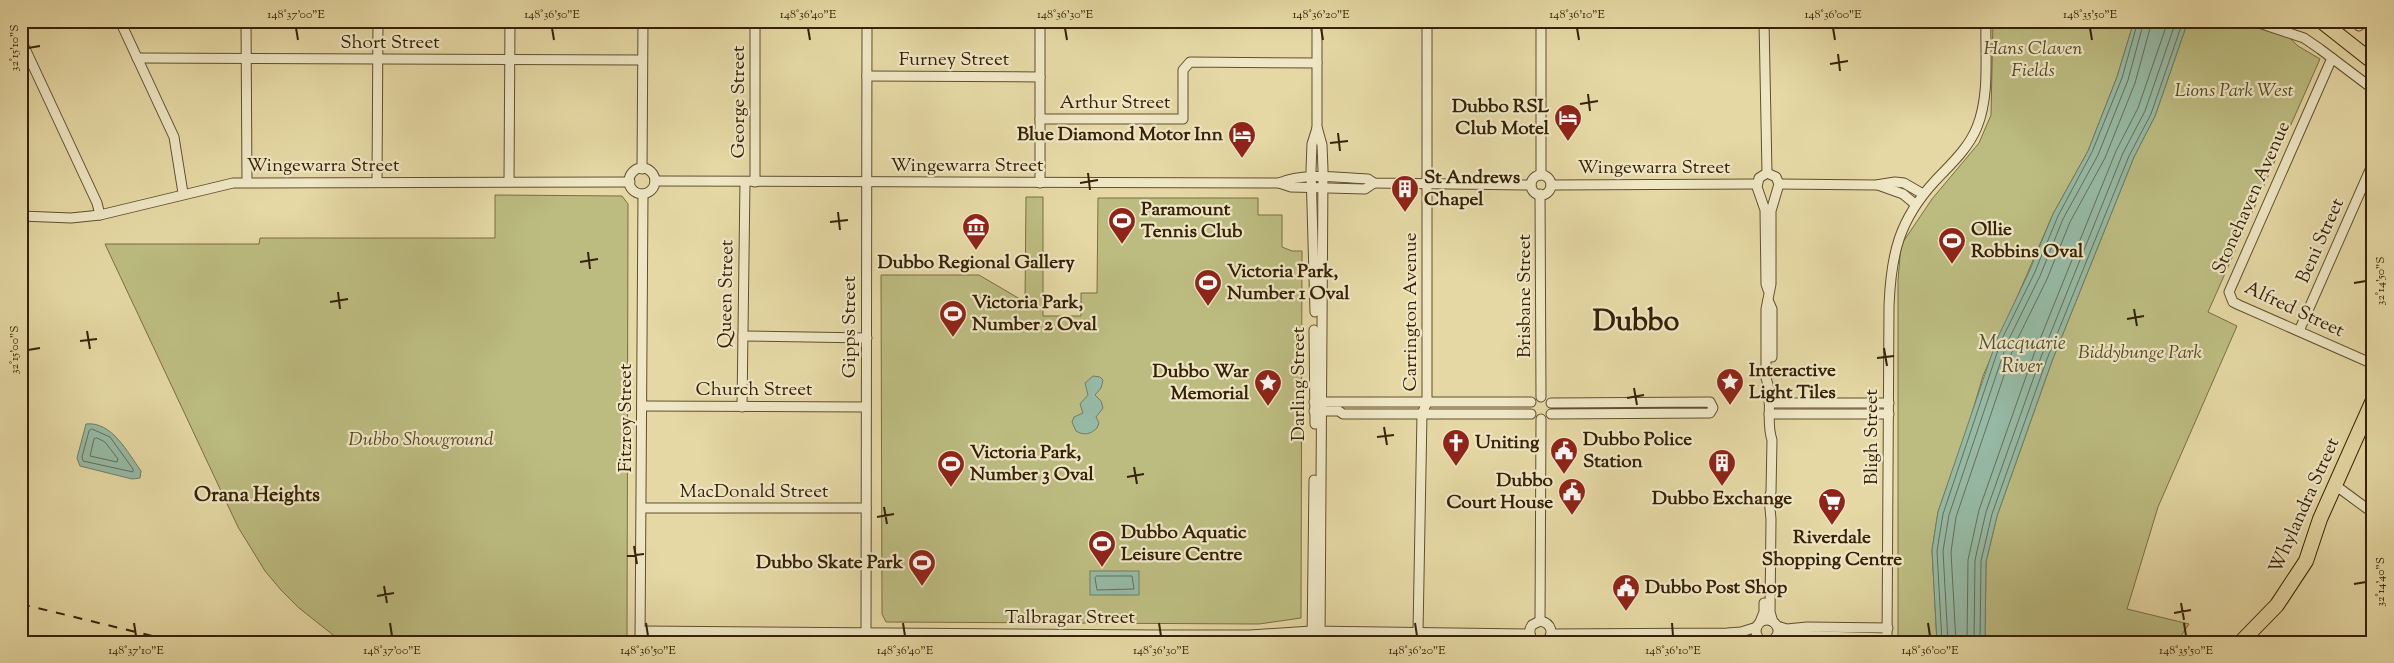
<svg xmlns="http://www.w3.org/2000/svg" width="2394" height="663" viewBox="0 0 2394 663" font-family="'Sorts Mill Goudy',serif">
  <style>
    .green { fill: #bcbc81; stroke: #7a6e43 }
    .water { fill: #96baa6; stroke: #707d66 }
    .lines { fill: none; stroke-linecap: round; stroke-linejoin: round }
    .shore { stroke: #666e56; stroke-width: 1 }
    .minor-casing { stroke: #624f2d; stroke-width: 11 }
    .highway-casing { stroke: #372105; stroke-width: 16 }
    .minor { stroke: #eee6c4; stroke-width: 9 }
    .highway { stroke: #e5d8a4; stroke-width: 14 }
    .rail { stroke: #372105; stroke-width: 2; stroke-dasharray: 9 9; stroke-linecap: butt }
    .ticks { fill: none; stroke: #372105; stroke-width: 2 }
    .labels { text-anchor: middle; dominant-baseline: central; stroke-width: 4.5; stroke-linejoin: round; paint-order: stroke }
    .street-label { font-size: 19px; fill: #372105; stroke: #eee6c4 }
    .park-label { font-size: 19px; font-style: italic; fill: #584824; stroke: #eee6c4 }
    .poi-label { font-size: 19px; font-weight: bold; fill: #372105; stroke: #eee6c4; text-anchor: start }
    .water-label { font-size: 20px; font-style: italic; fill: #544f35; stroke: #eee6c4 }
    .neighbourhood-label { font-size: 20px; font-weight: bold; fill: #372105; stroke: #eee6c4 }
    .town-label { font-size: 29px; font-weight: bold; fill: #372105; stroke: #eee6c4 }
    .neatline { fill: none; stroke: #372105; stroke-width: 2 }
    .ticks-label { font-size: 12px; text-anchor: middle; fill: #372105 }
  </style>
  <rect width="100%" height="100%" fill="#e5d8a4"/>
  <filter id="stains"><feTurbulence type="fractalNoise" baseFrequency=".004" numOctaves="4"/><feColorMatrix values="0 0 0 0 .2 0 0 0 0 .09 0 0 0 0 .02 0 0 0 .5 -.17"/></filter>
  <radialGradient id="worn" r=".72"><stop offset=".6" stop-color="#630" stop-opacity="0"/><stop offset="1" stop-color="#630" stop-opacity=".3"/></radialGradient>
  <g class="green">
    <path d="M1993,21H2134L2117,77L2088,151L2053,214L1983,376L1969,423L1938,512L1932,550L1937,642H1898V280L1901,245L1932,199L1979,143L1991,115Z"/>
    <path d="M2188,21H2272L2298,46L2320,59L2208,312L2237,326L2158,507L2127,609L2189,624L2177,642H1985L1986,562L1997,516L2052,361L2134,157L2155,116Z"/>
    <path d="M495,195L622,196L628,204L627,642H342L299,608L281,590L265,571L238,527L105,244H259L260,238H495Z"/>
    <path d="M1026,197H1043V316H1081V293H1097L1098,198H1258V215H1282V247L1292,251H1302L1301,618L1259,624L886,622L882,614L881,275H979L1025,302Z"/>
  </g>
  <g class="water">
    <path d="M2134,21H2188L2155,116L2134,157L2052,361L1997,516L1986,562L1985,642H1937L1932,550L1938,512L1997,339L2029,272L2053,214L2088,151L2117,77Z"/>
    <path d="M1093,376L1100,377L1103,380L1101,388L1095,395L1101,401L1103,408L1096,417L1099,423L1097,428C1091,434 1084,436 1076,431L1072,422L1074,417L1083,413L1080,404L1088,395L1085,383Z"/>
    <path d="M86,424C112,421 128,453 141,471L140,478L132,479L80,466L77,458Z"/>
    <rect x="1090" y="571" width="49" height="24"/>
  </g>
  <g class="lines">
    <g class="shore">
      <path d="M92,429L110,437L133,469V472L83,461L82,457L89,431Z"/>
      <path d="M97,438L105,442L118,459L117,462L90,456L94,439Z"/>
      <path d="M1097,576H1132L1134,589L1097,590L1095,578Z"/>
      <path d="M1942,642L1937,551L1943,514L2001,341L2034,274L2058,216L2092,152L2122,78L2138,21"/>
      <path d="M1948,642L1943,551L1949,515L2007,343L2040,276L2063,219L2098,155L2128,80L2144,21"/>
      <path d="M1956,642L1951,552L1956,517L2014,346L2047,279L2070,222L2105,158L2135,83L2152,21"/>
      <path d="M1967,642L1968,560L1979,510L2034,354L2116,151L2138,108L2168,21"/>
      <path d="M1974,642L1975,560L1986,512L2041,357L2123,153L2145,111L2176,21"/>
      <path d="M1980,642L1981,561L1992,514L2047,359L2129,156L2151,114L2183,21"/>
    </g>
    <defs>
      <g id="minor">
        <path d="M120,21L174,137L183,193"/>
        <path d="M246,21L247,182"/>
        <path d="M1040,21V183"/>
        <path d="M1317,21V127L1322,145L1323,170L1320,642"/>
        <path d="M1541,21V175"/>
        <path d="M1764,21L1767,173"/>
        <path d="M2253,21L2304,38L2320,49L2373,89"/>
        <path d="M2359,26L2362,21"/>
        <path d="M21,40L97,203L100,215"/>
        <path d="M137,58L642,60"/>
        <path d="M2332,58L2229,292L2233,302L2239,305L2373,364"/>
        <path d="M867,76L1040,77"/>
        <path d="M1040,119H1183V70L1190,62L1317,63"/>
        <circle cx="642" cy="181" r="13"/>
        <path d="M642,169L643,21"/>
        <circle cx="1541" cy="185" r="10"/>
        <path d="M21,181L24,216"/>
        <path d="M377,181L378,21"/>
        <path d="M509,181L510,21"/>
        <path d="M655,181L1279,183L1291,187L1365,189L1374,183"/>
        <path d="M755,182V21"/>
        <path d="M1279,183C1306,172 1339,178 1368,179L1374,183L1531,185"/>
        <path d="M1779,184L1876,185L1895,182L1904,183L1923,194"/>
        <path d="M1551,185L1757,184"/>
        <path d="M1878,185L1903,194L1915,204"/>
        <path d="M1540,194L1541,397"/>
        <path d="M21,216L71,218L100,215L233,183L630,182"/>
        <path d="M1768,290L1766,284L1765,210L1757,187L1759,178L1767,173L1776,177L1779,184L1771,211V284L1766,309V378C1774,398 1765,420 1772,440L1771,492L1769,498L1771,519L1770,612L1773,622"/>
        <path d="M1768,300L1772,309V357"/>
        <path d="M1315,312L1311,170L1312,144L1317,128"/>
        <path d="M1314,330L1315,424"/>
        <path d="M2299,331L2373,163"/>
        <path d="M743,336L867,338"/>
        <path d="M1314,402H1531"/>
        <path d="M1769,403H1889"/>
        <path d="M642,406L866,407"/>
        <path d="M742,407L745,182"/>
        <path d="M1314,411H1339L1343,414H1531"/>
        <path d="M1551,414L1710,413L1713,408L1710,402L1551,403"/>
        <path d="M1769,414H1889"/>
        <path d="M2335,485L2373,513"/>
        <path d="M642,508H866"/>
        <circle cx="1767" cy="631" r="11"/>
        <path d="M1540,621L1541,419"/>
        <path d="M1760,622L1764,612V603"/>
        <path d="M1777,626L1787,629L1807,627L1888,628"/>
        <path d="M641,631L1158,635H1250L1311,631L1530,634"/>
        <path d="M1418,632L1422,414L1427,402V21"/>
        <path d="M866,633L867,21"/>
        <path d="M1551,634L1727,633L1741,632L1757,627"/>
        <path d="M1775,638L1788,635L1887,638"/>
        <path d="M640,642L643,194"/>
        <path d="M1312,642L1314,480"/>
        <path d="M1535,642C1529,637 1528,631 1532,625L1540,621C1552,623 1555,635 1545,642"/>
        <path d="M1887,642L1889,306C1891,254 1899,220 1935,181C1951,164 1968,149 1977,127C1990,95 1985,55 1986,21"/>
      </g>
      <g id="highway">
        <path d="M2321,21L2373,62"/>
        <path d="M2241,642L2277,605L2306,561L2320,519L2373,400"/>
      </g>
    </defs>
    <use href="#minor" class="minor-casing"/>
    <use href="#highway" class="highway-casing"/>
    <use href="#minor" class="minor"/>
    <use href="#highway" class="highway"/>
    <path class="rail" d="M21,604L177,642"/>
  </g>
  <path class="ticks" d="M296,28L298,40M552,28L554,40M808,28L810,40M1065,28L1067,40M1321,28L1323,40M1577,28L1579,40M1833,28L1835,40M2090,28L2092,40M28,48L40,46M1838,54L1840,71M1830,64L1848,61M1588,94L1590,111M1580,104L1598,101M1338,133L1340,151M1330,143L1348,141M1088,173L1090,190M1080,183L1098,180M838,212L840,230M830,222L848,220M588,252L590,269M580,262L598,259M2354,283L2366,281M338,292L340,309M330,302L348,299M2134,309L2137,326M2127,319L2144,316M87,331L90,349M80,341L97,339M1884,348L1887,366M28,350L40,348M1877,358L1894,356M1634,388L1637,405M1627,398L1644,395M1384,427L1387,445M1377,437L1394,435M1134,467L1137,484M1127,477L1144,474M884,507L887,524M877,517L894,514M634,546L637,564M627,556L644,554M2354,584L2366,582M384,586L387,603M377,596L394,593M2181,603L2184,620M2174,613L2191,610M134,623L136,636M390,623L392,636M646,623L648,636M903,623L905,636M1159,623L1161,636M1415,623L1417,636M1672,623L1673,636M1928,623L1930,636M2184,623L2186,636"/>
  <defs>
    <symbol id="hotel-pin" viewBox="-11 -11 22 30"><path d="M0 17L-7.5 6A9.5 9.5 0 1 1 7.5 6Z" fill="#8f2418" stroke="#eee6c4"/><path d="M-6-4.5h1.5V1H6V5H4.5V3h-9V5H-6ZM-4 0a1.8 1.8 0 1 1 3.6 0ZM.5 0V-2.5h3Q6-2.5 6 0Z" fill="#fff"/></symbol>
    <symbol id="building-pin" viewBox="-11 -11 22 30"><path d="M0 17L-7.5 6A9.5 9.5 0 1 1 7.5 6Z" fill="#8f2418" stroke="#eee6c4"/><path d="M-4-6H4V6H1V3H-1V6H-4ZM-2.5-4.3h1.7v1.8h-1.7ZM.8-4.3h1.7v1.8H.8ZM-2.5-1h1.7V.8h-1.7ZM.8-1h1.7V.8H.8Z" fill="#fff"/></symbol>
    <symbol id="stadium-pin" viewBox="-11 -11 22 30"><path d="M0 17L-7.5 6A9.5 9.5 0 1 1 7.5 6Z" fill="#8f2418" stroke="#eee6c4"/><path d="M0-5a6.5 5 0 1 0 0 10a6.5 5 0 1 0 0-10ZM-3.5-1.8h7v3.6h-7Z" fill="#fff"/></symbol>
    <symbol id="museum-pin" viewBox="-11 -11 22 30"><path d="M0 17L-7.5 6A9.5 9.5 0 1 1 7.5 6Z" fill="#8f2418" stroke="#eee6c4"/><path d="M0-6L6-3V-2H-6V-3ZM-5-1h2V3h-2ZM-1-1h2V3h-2ZM3-1h2V3H3ZM-6 4H6V6H-6Z" fill="#fff"/></symbol>
    <symbol id="sight-pin" viewBox="-11 -11 22 30"><path d="M0 17L-7.5 6A9.5 9.5 0 1 1 7.5 6Z" fill="#8f2418" stroke="#eee6c4"/><path d="M0-6L1.8-2.2L6-1.7L2.9 1.2L3.7 5.4L0 3.3L-3.7 5.4L-2.9 1.2L-6-1.7L-1.8-2.2Z" fill="#fff"/></symbol>
    <symbol id="church-pin" viewBox="-11 -11 22 30"><path d="M0 17L-7.5 6A9.5 9.5 0 1 1 7.5 6Z" fill="#8f2418" stroke="#eee6c4"/><path d="M-1.2-6h2.4v3.5h3.3v2.4h-3.3V6h-2.4V-.1h-3.3v-2.4h3.3Z" fill="#fff"/></symbol>
    <symbol id="civic-pin" viewBox="-11 -11 22 30"><path d="M0 17L-7.5 6A9.5 9.5 0 1 1 7.5 6Z" fill="#8f2418" stroke="#eee6c4"/><path d="M-.6-6.5H3V-4.5H.6V-3L4-1V1h2V6H-6V1h2V-1L-.6-3ZM-1.2 2.5V6h2.4V2.5Z" fill="#fff"/></symbol>
    <symbol id="supermarket-pin" viewBox="-11 -11 22 30"><path d="M0 17L-7.5 6A9.5 9.5 0 1 1 7.5 6Z" fill="#8f2418" stroke="#eee6c4"/><path d="M-6-5.5h2.5l.6 2H6L4.5 2H-2.5L-4.4-4H-6ZM-1.5 3.2a1.3 1.3 0 1 0 .1 0ZM3 3.2a1.3 1.3 0 1 0 .1 0Z" fill="#fff"/></symbol>
  </defs>
  <g fill-rule="evenodd">
    <use href="#hotel-pin" x="1552" y="102" width="32" height="43"/>
    <use href="#hotel-pin" x="1226" y="119" width="32" height="43"/>
    <use href="#building-pin" x="1389" y="173" width="32" height="43"/>
    <use href="#stadium-pin" x="1106" y="205" width="32" height="43"/>
    <use href="#museum-pin" x="960" y="211" width="32" height="43"/>
    <use href="#stadium-pin" x="1936" y="225" width="32" height="43"/>
    <use href="#stadium-pin" x="1192" y="267" width="32" height="43"/>
    <use href="#stadium-pin" x="937" y="298" width="32" height="43"/>
    <use href="#sight-pin" x="1714" y="366" width="32" height="43"/>
    <use href="#sight-pin" x="1252" y="367" width="32" height="43"/>
    <use href="#church-pin" x="1440" y="427" width="32" height="43"/>
    <use href="#civic-pin" x="1548" y="435" width="32" height="43"/>
    <use href="#building-pin" x="1706" y="447" width="32" height="43"/>
    <use href="#stadium-pin" x="935" y="448" width="32" height="43"/>
    <use href="#civic-pin" x="1556" y="476" width="32" height="43"/>
    <use href="#supermarket-pin" x="1816" y="486" width="32" height="43"/>
    <use href="#stadium-pin" x="1086" y="528" width="32" height="43"/>
    <use href="#stadium-pin" x="906" y="547" width="32" height="43"/>
    <use href="#civic-pin" x="1610" y="572" width="32" height="43"/>
  </g>
  <g class="labels">
    <g class="street-label">
      <text x="390" y="43">Short Street</text>
      <text x="954" y="60">Furney Street</text>
      <text transform="translate(739 102) rotate(-90)">George Street</text>
      <text x="1115" y="103">Arthur Street</text>
      <text x="323" y="166">Wingewarra Street</text>
      <text x="967" y="166">Wingewarra Street</text>
      <text x="1654" y="168">Wingewarra Street</text>
      <text transform="translate(2252 198) rotate(-66)">Stonehaven Avenue</text>
      <text transform="translate(2321 241) rotate(-66)">Beni Street</text>
      <text transform="translate(727 294) rotate(-89)">Queen Street</text>
      <text transform="translate(1525 296) rotate(-90)">Brisbane Street</text>
      <text transform="translate(2294 310) rotate(25)">Alfred Street</text>
      <text transform="translate(1411 312) rotate(-90)">Carrington Avenue</text>
      <text transform="translate(850 327) rotate(-90)">Gipps Street</text>
      <text transform="translate(1299 384) rotate(-90)">Darling Street</text>
      <text x="754" y="390">Church Street</text>
      <text transform="translate(626 418) rotate(-90)">Fitzroy Street</text>
      <text transform="translate(1872 437) rotate(-90)">Bligh Street</text>
      <text x="754" y="492">MacDonald Street</text>
      <text transform="translate(2305 506) rotate(-66)">Whylandra Street</text>
      <text x="1070" y="618">Talbragar Street</text>
    </g>
    <g class="park-label">
      <text x="2033" y="49">Hans Claven<tspan x="2033" dy="22">Fields</tspan></text>
      <text x="2234" y="91">Lions Park West</text>
      <text x="2140" y="353">Biddybunge Park</text>
      <text x="421" y="440">Dubbo Showground</text>
    </g>
    <g class="poi-label">
      <text x="1549" y="107" text-anchor="end">Dubbo RSL<tspan x="1549" dy="22">Club Motel</tspan></text>
      <text x="1223" y="135" text-anchor="end">Blue Diamond Motor Inn</text>
      <text x="1424" y="178">St Andrews<tspan x="1424" dy="22">Chapel</tspan></text>
      <text x="1141" y="210">Paramount<tspan x="1141" dy="22">Tennis Club</tspan></text>
      <text x="1971" y="230">Ollie<tspan x="1971" dy="22">Robbins Oval</tspan></text>
      <text x="976" y="263" text-anchor="middle">Dubbo Regional Gallery</text>
      <text x="1227" y="272">Victoria Park,<tspan x="1227" dy="22">Number 1 Oval</tspan></text>
      <text x="972" y="303">Victoria Park,<tspan x="972" dy="22">Number 2 Oval</tspan></text>
      <text x="1749" y="371">Interactive<tspan x="1749" dy="22">Light Tiles</tspan></text>
      <text x="1249" y="372" text-anchor="end">Dubbo War<tspan x="1249" dy="22">Memorial</tspan></text>
      <text x="1583" y="440">Dubbo Police<tspan x="1583" dy="22">Station</tspan></text>
      <text x="1475" y="443">Uniting</text>
      <text x="970" y="453">Victoria Park,<tspan x="970" dy="22">Number 3 Oval</tspan></text>
      <text x="1553" y="481" text-anchor="end">Dubbo<tspan x="1553" dy="22">Court House</tspan></text>
      <text x="1722" y="499" text-anchor="middle">Dubbo Exchange</text>
      <text x="1121" y="533">Dubbo Aquatic<tspan x="1121" dy="22">Leisure Centre</tspan></text>
      <text x="1832" y="538" text-anchor="middle">Riverdale<tspan x="1832" dy="22">Shopping Centre</tspan></text>
      <text x="903" y="563" text-anchor="end">Dubbo Skate Park</text>
      <text x="1645" y="588">Dubbo Post Shop</text>
    </g>
    <g class="water-label">
      <text x="2022" y="344">Macquarie<tspan x="2022" dy="23">River</tspan></text>
    </g>
    <g class="neighbourhood-label">
      <text x="257" y="496">Orana Heights</text>
    </g>
    <g class="town-label">
      <text x="1636" y="323">Dubbo</text>
    </g>
  </g>
  <rect width="2394" height="663" fill="none" stroke="#e5d8a4" stroke-width="55"/>
  <rect x="28" y="28" width="2338" height="608" class="neatline"/>
  <g class="ticks-label">
    <text x="296" y="18">148°37'00"E</text>
    <text x="552" y="18">148°36'50"E</text>
    <text x="808" y="18">148°36'40"E</text>
    <text x="1065" y="18">148°36'30"E</text>
    <text x="1321" y="18">148°36'20"E</text>
    <text x="1577" y="18">148°36'10"E</text>
    <text x="1833" y="18">148°36'00"E</text>
    <text x="2090" y="18">148°35'50"E</text>
    <text transform="translate(14 48) rotate(-90)" y="4">32°15'10"S</text>
    <text transform="translate(2380 281) rotate(-90)" y="4">32°14'50"S</text>
    <text transform="translate(14 350) rotate(-90)" y="4">32°15'00"S</text>
    <text transform="translate(2380 582) rotate(-90)" y="4">32°14'40"S</text>
    <text x="136" y="654">148°37'10"E</text>
    <text x="392" y="654">148°37'00"E</text>
    <text x="648" y="654">148°36'50"E</text>
    <text x="905" y="654">148°36'40"E</text>
    <text x="1161" y="654">148°36'30"E</text>
    <text x="1417" y="654">148°36'20"E</text>
    <text x="1673" y="654">148°36'10"E</text>
    <text x="1930" y="654">148°36'00"E</text>
    <text x="2186" y="654">148°35'50"E</text>
  </g>
  <rect width="100%" height="100%" filter="url(#stains)"/>
  <rect width="100%" height="100%" fill="url(#worn)"/>
</svg>
